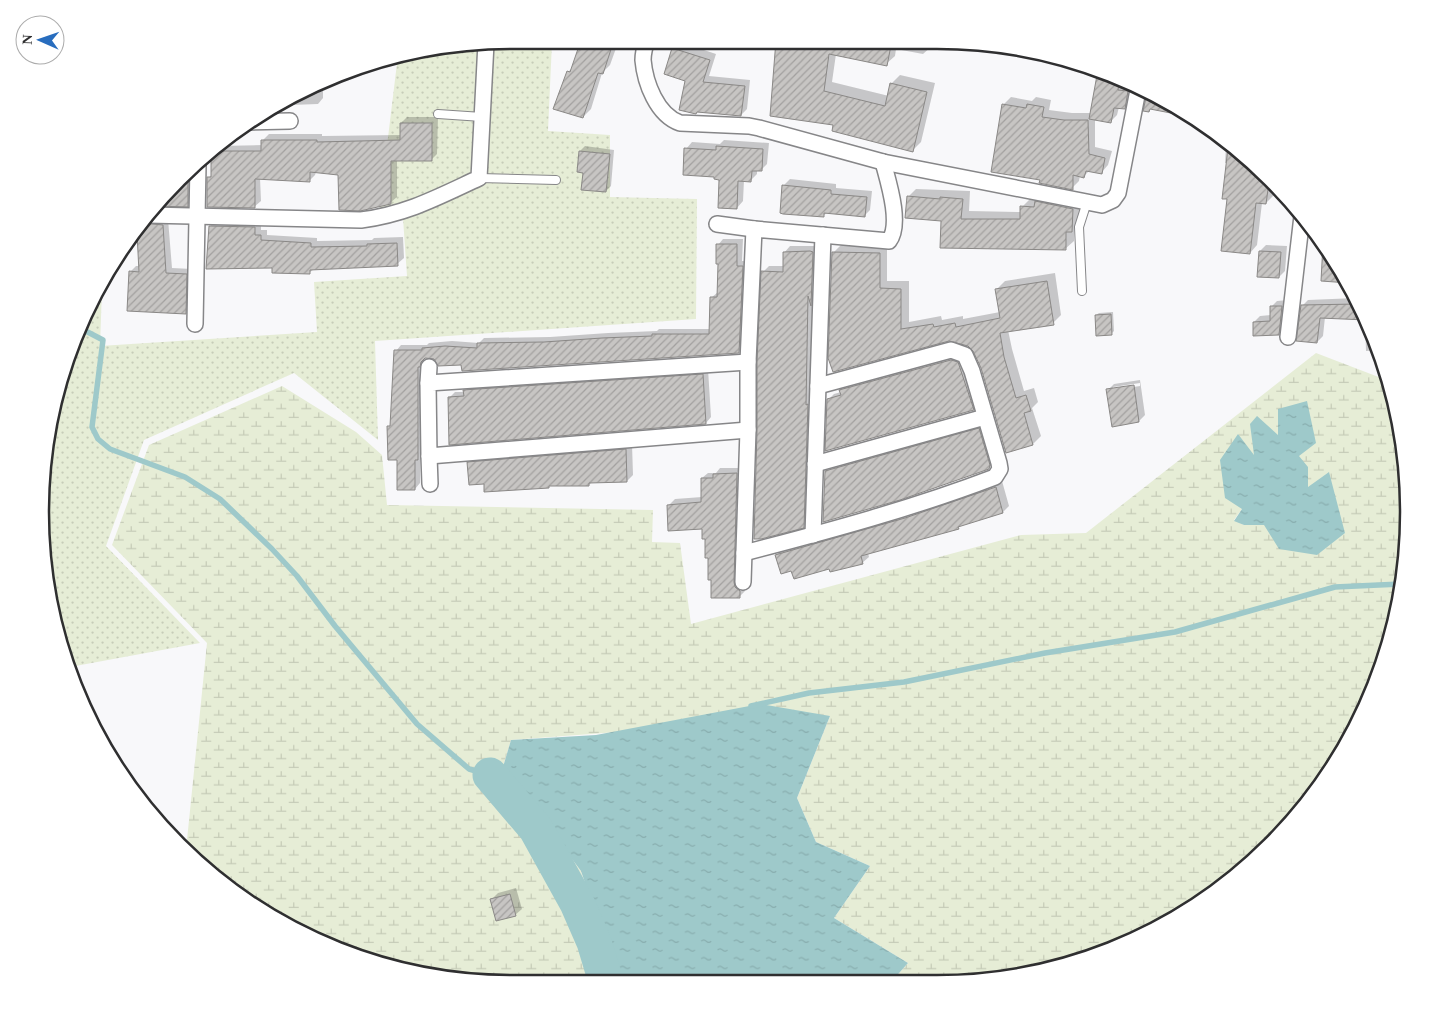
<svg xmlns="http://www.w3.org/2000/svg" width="1449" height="1024" viewBox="0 0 1449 1024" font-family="'Times New Roman',serif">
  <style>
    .grass { fill: url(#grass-dots) }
    .wetland { fill: url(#wetland-marsh); fill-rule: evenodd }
    .water { fill: url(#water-ripples) }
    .shadow { fill: #0003; fill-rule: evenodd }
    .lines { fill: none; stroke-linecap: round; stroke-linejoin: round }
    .stream { stroke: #9ec9ca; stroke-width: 5.5 }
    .river { stroke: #9ec9ca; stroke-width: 35 }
    .building { fill: url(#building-hatch); stroke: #8a8886 }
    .service-casing { stroke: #868688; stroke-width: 10 }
    .minor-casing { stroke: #868688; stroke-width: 18 }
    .service { stroke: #fff; stroke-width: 8 }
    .minor { stroke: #fff; stroke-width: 15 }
    .rim { fill: none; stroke: #2f2f30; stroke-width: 2.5 }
  </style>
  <defs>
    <pattern id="grass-dots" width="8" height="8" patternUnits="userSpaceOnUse" patternTransform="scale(1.25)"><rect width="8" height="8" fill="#e6edd6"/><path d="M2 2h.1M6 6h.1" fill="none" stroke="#c6ccb8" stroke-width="1.8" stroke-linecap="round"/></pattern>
    <pattern id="wetland-marsh" width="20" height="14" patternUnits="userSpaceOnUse" patternTransform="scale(1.25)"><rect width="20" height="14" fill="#e6edd6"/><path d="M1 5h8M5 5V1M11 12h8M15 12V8" fill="none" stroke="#c6ccb8"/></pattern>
    <pattern id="water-ripples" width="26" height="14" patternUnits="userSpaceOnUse" patternTransform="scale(1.25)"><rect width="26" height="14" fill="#9ec9ca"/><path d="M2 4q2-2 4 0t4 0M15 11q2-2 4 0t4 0" fill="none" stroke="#88adae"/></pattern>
    <pattern id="building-hatch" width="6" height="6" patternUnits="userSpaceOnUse" patternTransform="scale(1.25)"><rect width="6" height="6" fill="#c7c5c3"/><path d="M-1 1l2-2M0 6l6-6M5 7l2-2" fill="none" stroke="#a2a09f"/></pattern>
  </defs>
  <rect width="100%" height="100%" fill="#f8f8fa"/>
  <path class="grass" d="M512,40H522L523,45L552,42L548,131L610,135V197L697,199L696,319L375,341L378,440L294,373L144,440L106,546L200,643L70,667L49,604L44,451L76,331L102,289L100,346L317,332L314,282L407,276L403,218L378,220L398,55Z"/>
  <path class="wetland" d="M1316,353L1389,381L1405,450L1408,543L1393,634L1360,721L1312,799L1248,867L1146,935L999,980L892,981L908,963L834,918L870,866L816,842L797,798L830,716L511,740L503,767L581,871L614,968L609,982L481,983L390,968L303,935L225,887L186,850L207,643L112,545L149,445L282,386L356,432L382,455L387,505L653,510L652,542L680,543L691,624L1021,535L1086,533ZM1279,435L1308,488L1329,472L1264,525H1244L1234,520L1242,509L1254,456Z"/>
  <g class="water">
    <path d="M1307,401L1316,443L1299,456L1308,467V487L1329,472L1345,533L1317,555L1279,549L1264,525H1244L1234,521L1242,509L1225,498L1220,460L1238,434L1254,455L1250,424L1257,416L1278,435V409Z"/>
    <path d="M760,704L830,716L797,798L816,842L870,866L834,918L908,963L892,981L609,982L614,968L581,871L503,767L511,740L596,735Z"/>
  </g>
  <g class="shadow">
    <path d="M583,40H619L610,65L602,73L591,109L583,117L568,72L574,66Z"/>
    <path d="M777,40H933L932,46L923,54L896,49L895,56L886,64L836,54L832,82L889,96L892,83L900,75L935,83L921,142L913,150L835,124Z"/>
    <path d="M680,42L716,54L709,76L750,80L747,109L741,115L686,80L674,49Z"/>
    <path d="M391,56V59L386,65L373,64Z"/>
    <path d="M1098,75L1133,88L1131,102L1124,108L1119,107L1117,115L1111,121L1095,118V147L1112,151L1108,165L1101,173L1090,170L1084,176L1080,175L1079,181L1072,188L1041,179L1004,104L1011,97L1032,101L1036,97L1051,100L1049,110L1072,113H1091Z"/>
    <path d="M323,86V98L318,104L291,105V101Z"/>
    <path d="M407,117H438L437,154L431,160H397V197L390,203L340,174L316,172L315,175L309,181L260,178L261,201L254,207L208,178L213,174L212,152L220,146L263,145V140L269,134H322V136L401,135V123Z"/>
    <path d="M724,140L769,143L767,164L761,170H757V174L750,181L744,180L743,201L737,208L720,178L686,149L692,142L720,144Z"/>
    <path d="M585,146L614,150L611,186L606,191L580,151Z"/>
    <path d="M1226,147L1275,187L1274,195L1266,203H1262L1257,245L1250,253L1228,198V163H1225Z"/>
    <path d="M190,172L193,199L187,205H155Z"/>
    <path d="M790,179L836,184V188L872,191L870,210L864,216L828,212L823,216L783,186Z"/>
    <path d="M916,189L970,191L969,211L1021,212L1022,207L1030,199L1080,201V222L1074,228V241L1065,249L942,220L908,197Z"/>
    <path d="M148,215L168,219L172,268L192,269L191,306L185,312L130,272L136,266H140L138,231Z"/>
    <path d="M217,220L261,221V230H267V235L317,238V241L372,240L374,238L403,237L404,258L397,264L314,269L309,273L273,267L210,226Z"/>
    <path d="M723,239H743L742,261H748L744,346L738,352L426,357L423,362V453L420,456V483L415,489L398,459L389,427L391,424L396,351L401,345H427L429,343L452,341L479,343L484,338L550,337L608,333L657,331L659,329H710L711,298L718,292V245Z"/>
    <path d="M841,245H887V281H909V322L941,316L942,320L963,316V319L1000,312L997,289L1005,281L1055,273L1061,315L1053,323L1008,330L1012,349L1024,391L1034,388L1038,402L1032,408L1041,436L1033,444L1007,452L982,368L974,350L969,345L949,340L834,371L833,253Z"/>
    <path d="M1266,245L1287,246L1285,271L1279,277L1260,251Z"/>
    <path d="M790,246H817L810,520L803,526L763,272L769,266H784V253Z"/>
    <path d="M1356,298L1379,350L1366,351L1365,319L1325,317L1323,336L1317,342L1302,306L1308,300Z"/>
    <path d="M1288,300L1285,327L1278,334L1254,322L1260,316L1271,315V307L1277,301Z"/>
    <path d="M1113,312L1114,331L1111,334L1096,315L1099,313Z"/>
    <path d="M957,355L979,404L973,409L828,400L834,394L841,392L840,390L846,385Z"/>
    <path d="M708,369L711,417L706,423L449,398L455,392H465L470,385Z"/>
    <path d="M1140,380L1145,415L1139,421L1113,425L1108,390L1114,384ZM1140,383V386L1113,390V387Z"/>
    <path d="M985,423L995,462L988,468L826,472L832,465Z"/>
    <path d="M632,444L633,475L627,481L592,482L589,485H550L548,487L485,483L468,463L474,457Z"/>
    <path d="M720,468H743L745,591L739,597L712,579L704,528L669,505L675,499L702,497V478L708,473H716Z"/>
    <path d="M1002,481L1009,506L1003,512L961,525L958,528L868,553L869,557L862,563L792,570L776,555L783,549L913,512Z"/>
    <path d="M516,888L522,909L515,915L491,900L498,893Z"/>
  </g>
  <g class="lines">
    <g class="stream">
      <path d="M78,327L103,340L92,427L98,439L110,449L185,477L220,499L272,549L297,576L335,626L417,724L469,769L490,775L510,764"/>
      <path d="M751,706L809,693L904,682L1045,653L1175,632L1335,587L1401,584"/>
    </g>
    <path class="river" d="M490,775L536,829L577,903L594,942L603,972L602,982"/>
  </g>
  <g class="building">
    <path d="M581,40H614L603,74L598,73L583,118L553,109L567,71L570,72Z"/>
    <path d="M776,40H892L887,66L829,54L824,91L885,106L890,83L927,92L913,152L832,131L833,125L770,116Z"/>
    <path d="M672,48L710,60L703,82L745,86L741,116L697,112L696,114L679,110L685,81L664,74Z"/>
    <path d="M1097,75L1119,83L1118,90L1128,91L1125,109L1114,108L1111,123L1089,119Z"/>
    <path d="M1147,93L1173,103L1182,111L1181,115L1150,109L1149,112L1143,111Z"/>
    <path d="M1002,104L1026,108L1027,104L1044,107L1042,117L1064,120H1088L1089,154L1105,158L1102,174L1086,171L1084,178L1073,175V190L1039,183L1040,180L991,172Z"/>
    <path d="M400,123H432V161H391V204L360,211L339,210L338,175L310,172V182L255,179V208L207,207V177H211V153L214,151H261V140H317V142L400,140Z"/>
    <path d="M716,146L763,149L762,171H752L751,182L738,181L737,209L718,208L719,180L714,179V177L683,175L684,148L716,150Z"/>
    <path d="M1228,148L1269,182L1266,204L1256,203L1250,254L1221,251L1227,199H1222Z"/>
    <path d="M579,151L610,154L606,192L581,190L583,173L577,172Z"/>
    <path d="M184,177H188V207L154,206L157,201Z"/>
    <path d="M782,185L831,190V194L867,197L865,217L824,213V217L783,214L780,213Z"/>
    <path d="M907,196L940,199V197L963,199L961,219H1020V206L1034,207L1035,201L1073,209L1072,232H1066V250L940,248L941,221L905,218Z"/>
    <path d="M143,223L163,225L166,273L187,274L186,314L127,311L129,271L139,272L137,233Z"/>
    <path d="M209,226L255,227V235H261V240L311,243V247L367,246V244L397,243L398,266L310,270V274L272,273V268L206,269Z"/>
    <path d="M716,244H737V266H743L739,353L462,371L461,365L438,366L434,359L425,358L421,362L420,367H418V460H415V490H397V460H388L387,426H390L394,350H422V348L445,346L477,348V343L544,342L602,338L652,336V334H709L710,297H717L718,264H716Z"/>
    <path d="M1323,244L1346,276L1349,283L1321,281Z"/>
    <path d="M810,251L813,252L811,306L808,296L806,405L808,404L804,528L761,539H754L757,430V362L761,271L783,272V252Z"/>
    <path d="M1259,251L1281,252L1279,278L1257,277Z"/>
    <path d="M832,252L880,253V288L901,289V329L933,324L934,327L955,323L956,327L1000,318L995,289L1047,281L1054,325L1000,333L1004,357L1016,398L1026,395L1031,411L1024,413L1033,445L1006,453L981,368L973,351L968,346L949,341L833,372L828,358Z"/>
    <path d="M1358,304L1366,320L1320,318L1317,343L1296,341L1301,305Z"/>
    <path d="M1270,306H1282L1279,335L1253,336V322L1270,321Z"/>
    <path d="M1111,314L1112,335L1096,336L1095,315Z"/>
    <path d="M951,360L958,362L974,410L825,451L827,399L841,395L839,390Z"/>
    <path d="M703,374L706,424L449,445L448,397L464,396L463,390Z"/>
    <path d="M1134,385L1139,422L1112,427L1106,389Z"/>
    <path d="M979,428L990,465L989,469L900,500L823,522L825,471Z"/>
    <path d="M626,449L627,482L589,483V486H549V488L484,492V484L469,485L467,462Z"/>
    <path d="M737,473L734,582L735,587L740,591V598H711V580H708V558H705V539H702V529L668,531L667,505L701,502V478H713V474Z"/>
    <path d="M996,487L1003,513L958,527L959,529L861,556L863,564L830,572L829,569L794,579L791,571L781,574L775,555L905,518Z"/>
    <path d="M510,894L516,916L496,921L490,899Z"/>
  </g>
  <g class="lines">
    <defs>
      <g id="service">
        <path d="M438,114L482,117"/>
        <path d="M479,178L556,180"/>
        <path d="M1082,291L1079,227L1087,202"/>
      </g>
      <g id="minor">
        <path d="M647,40C645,46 643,53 643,60C645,83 657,115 680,123L749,126L759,128L883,162L1102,205L1113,200L1118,193L1138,90"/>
        <path d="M248,122L290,121"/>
        <path d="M148,215L361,220C407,214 438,197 479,178L486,43"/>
        <path d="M717,224L754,229"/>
        <path d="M195,324L198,165"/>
        <path d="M1288,337L1302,216"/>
        <path d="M428,383L429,367"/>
        <path d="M748,430L429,456L428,383L748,362"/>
        <path d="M429,456L430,484"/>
        <path d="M815,464L985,417"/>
        <path d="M813,535L823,235"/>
        <path d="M744,553C829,531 914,508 995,477L1000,469L999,463L972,371L965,355L951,350L818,386"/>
        <path d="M743,582L748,430V362L754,229L889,241C902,224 888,181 883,162"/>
      </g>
    </defs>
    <use href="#service" class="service-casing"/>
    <use href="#minor" class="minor-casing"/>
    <use href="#service" class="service"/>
    <use href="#minor" class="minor"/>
  </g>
  <path d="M0 0H1449V1024H0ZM512 49H937A463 463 0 0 1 1400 512V512A463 463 0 0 1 937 975H512A463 463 0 0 1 49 512V512A463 463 0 0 1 512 49Z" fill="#fff" fill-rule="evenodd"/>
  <path class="rim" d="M512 49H937A463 463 0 0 1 1400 512V512A463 463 0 0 1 937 975H512A463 463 0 0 1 49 512V512A463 463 0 0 1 512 49Z"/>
  <g transform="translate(40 40) rotate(272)"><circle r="24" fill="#ffffff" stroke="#acacac"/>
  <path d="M0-4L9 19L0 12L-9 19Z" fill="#286dbe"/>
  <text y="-8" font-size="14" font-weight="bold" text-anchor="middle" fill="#2f2f30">N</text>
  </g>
</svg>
